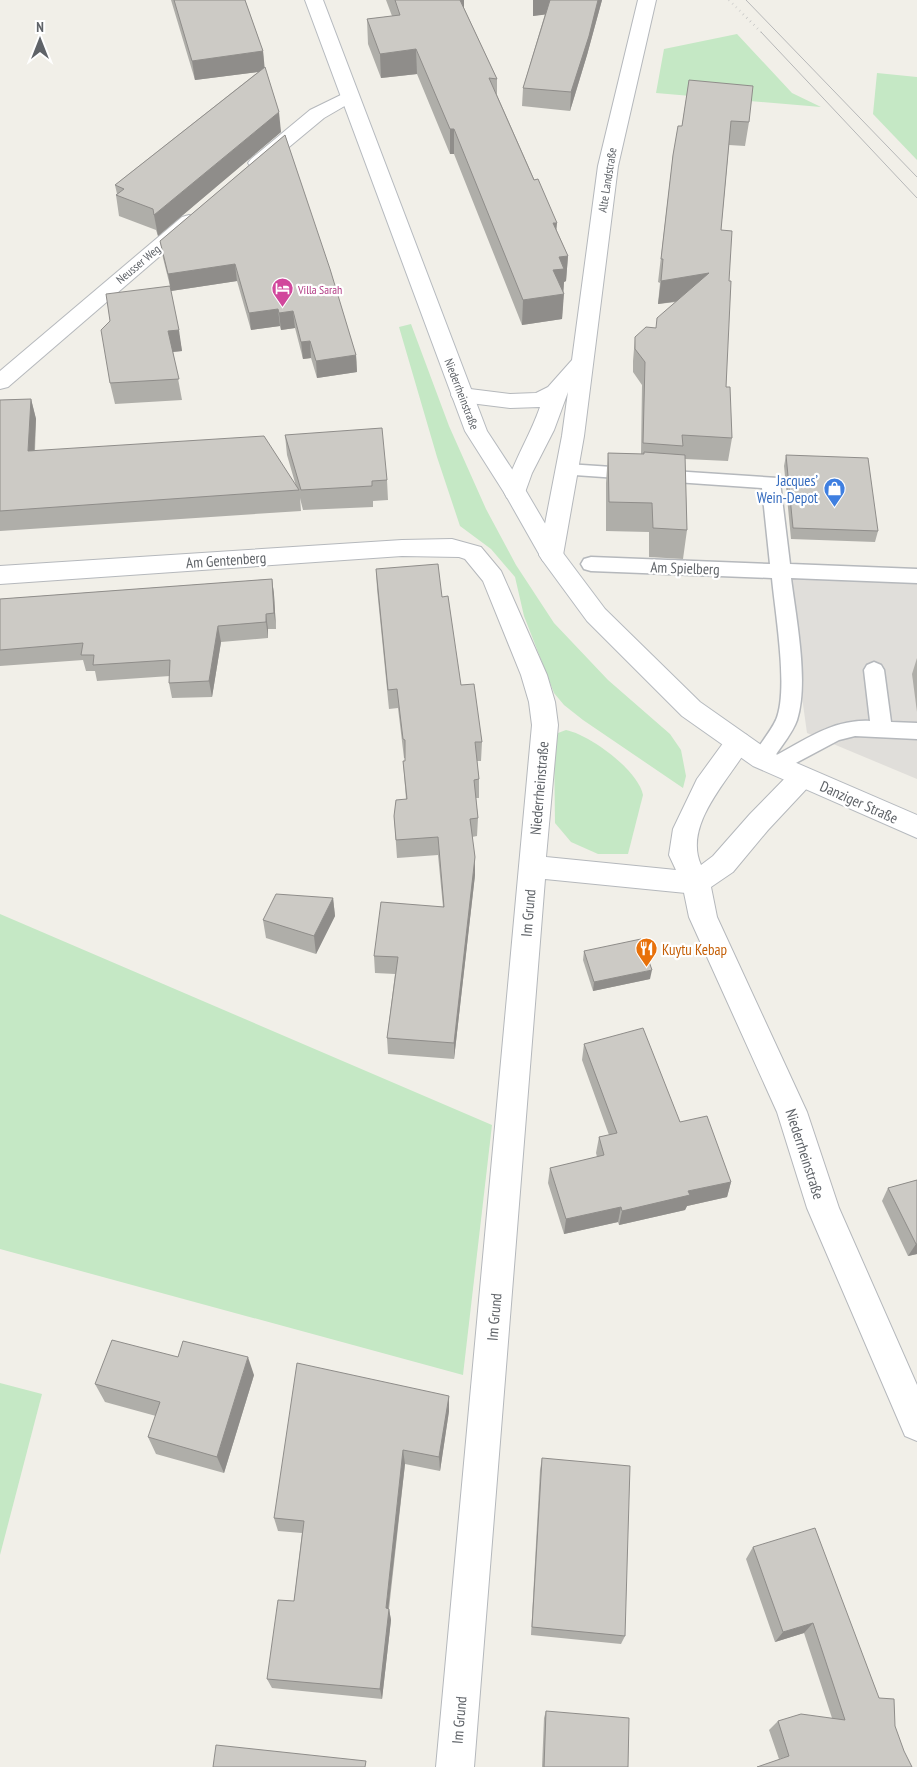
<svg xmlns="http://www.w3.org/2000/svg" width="917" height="1767" viewBox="0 0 917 1767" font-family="'PT Sans Narrow',sans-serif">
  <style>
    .industrial { fill: #e0deda }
    .green { fill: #c5e8c5 }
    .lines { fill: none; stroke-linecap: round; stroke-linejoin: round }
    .service-casing { stroke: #b5b8bc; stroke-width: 3 }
    .minor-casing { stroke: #b5b8bc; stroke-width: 2 }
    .tertiary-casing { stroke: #b5b8bc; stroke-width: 2 }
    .secondary-casing { stroke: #b6babf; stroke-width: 2 }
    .service { fill: #fff; fill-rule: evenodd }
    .minor { fill: #fff; fill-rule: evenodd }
    .tertiary { fill: #fff; fill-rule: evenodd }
    .secondary { fill: #fff; fill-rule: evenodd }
    .tram { stroke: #b6b7b8; stroke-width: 1 }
    .rail { stroke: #b6b7b8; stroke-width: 2.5; stroke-dasharray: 0.5 4.5; stroke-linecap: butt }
    .wall { fill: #afaea9 }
    .shaded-wall { fill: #8f8d8a }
    .building { fill: #cccac5; stroke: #8f8d8a }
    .labels { text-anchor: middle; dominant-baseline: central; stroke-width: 4.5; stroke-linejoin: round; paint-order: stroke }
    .far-street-label { font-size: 12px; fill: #5f6368; stroke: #fff }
    .far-hotel-label { font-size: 12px; fill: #b23c85; stroke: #fff; text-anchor: start }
    .shop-label { font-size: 15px; fill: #366cbe; stroke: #fff; text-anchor: end }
    .street-label { font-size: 15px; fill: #5f6368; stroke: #fff }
    .food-label { font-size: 15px; fill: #c56008; stroke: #fff; text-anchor: start }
  </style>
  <rect width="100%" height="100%" fill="#f1efe8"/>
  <path class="industrial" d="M785,574L917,578V779L807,733Z"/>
  <g class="green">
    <path d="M737,34L792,93L821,107L656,93L664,49Z"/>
    <path d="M877,73L917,77V160L873,114Z"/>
    <path d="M411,324L449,426L486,509L516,565L554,623L608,680L670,734L681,750L686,776L683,788L583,720L564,705L554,693L524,616L515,577L491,549L460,526L437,457L399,327Z"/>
    <path d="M566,730C590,735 638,770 643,795L628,854H598L571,842L555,823L554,741L558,733Z"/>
    <path d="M0,914L492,1125L463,1375L0,1249Z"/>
    <path d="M0,1383L42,1394L0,1555Z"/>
  </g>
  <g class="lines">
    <defs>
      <path id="service" d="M567,464L778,478L780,482L790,564L917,569V583L791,578C796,618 809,682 797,720C793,732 782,745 775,756C805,740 834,719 870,721L864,670L867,665L874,662L881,665L884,670L891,722L917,723V739L855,736L839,740L777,773L769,771L767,766L762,767L754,765L751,759C758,746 770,733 776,720C789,690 775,612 772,578L591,571L584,569L581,564L584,559L591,557L770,564L762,488L560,474L558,470L560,466Z"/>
      <g id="minor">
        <path d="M638,0H656L618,166L584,436L563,555L559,561L551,563L543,561L539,555L562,436L568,392L554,430L532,473L523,498L515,500L507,498L504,492C513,462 530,436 540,407L510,408L462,402L454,400L451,395L454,390L462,388L510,394L536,393L548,387L572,360L598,166Z"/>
        <path d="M349,91L355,92L358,96L355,100L324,118L265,167L258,169L251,167L248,163L251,159L310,110Z"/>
        <path d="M189,215L196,217L199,221L196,225L8,387L0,389V371L182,217Z"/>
        <path d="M452,539L481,547L501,571L547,675L555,702L558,725L546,857L696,872L706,875L710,883L706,891L696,894L545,879L474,1767H436L532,725L529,702L521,675L483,581L465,559L459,557L402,556L0,584V566L402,540Z"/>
      </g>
      <path id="tertiary" d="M738,732L747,735L751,742C733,776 682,823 701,865L713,856L750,814L793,770L802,767L811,770L815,777L811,784L768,830L733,872L711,887L717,917L807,1112L839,1208L917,1385V1441L905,1436L807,1208L777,1112L689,917L682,883L669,855L673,829L697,779L729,735Z"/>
      <path id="secondary" d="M305,0H323L487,431L523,486L560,549L605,609L700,702L771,752L917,815V838L753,766L682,716L587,621L543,561L505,494L465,431Z"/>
    </defs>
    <use href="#service" class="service-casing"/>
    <use href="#minor" class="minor-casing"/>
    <use href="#tertiary" class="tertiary-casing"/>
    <use href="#secondary" class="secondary-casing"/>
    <use href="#service" class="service"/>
    <use href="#minor" class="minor"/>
    <use href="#tertiary" class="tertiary"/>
    <use href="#secondary" class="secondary"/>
    <g class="tram">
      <path d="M746,0L917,177"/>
      <path d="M761,32L917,198"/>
    </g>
    <path class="rail" d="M729,0L761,32"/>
  </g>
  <g class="wall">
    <path d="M171,0H245L263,51L264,67L281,132L158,236L156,230L119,216L116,195L117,194L115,185L258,72L195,80Z"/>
    <path d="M386,0H464V8L497,79V95L568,256L566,281L564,282L562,319L522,325L454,154H450L417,74L381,78L368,44L367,19L392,16Z"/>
    <path d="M533,0H602L587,55L570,111L522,106L523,88L545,14L533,16Z"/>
    <path d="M689,80L749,122L745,146L729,145L721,230L729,281L726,387L732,438L728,461L685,459L687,530L683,559L649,557V532L606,531V483L608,453L641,454L642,385L633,372V361L635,337L656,328L676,302L658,304L660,283L658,282L673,155L682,126Z"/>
    <path d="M285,135L356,355L357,372L317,378L311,358L303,359L295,328L281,330L280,326L251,330L237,281L171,291L182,351L173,352L182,400L115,404L110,383L170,286L163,258L160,241Z"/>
    <path d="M31,399L36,419L35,451L296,486L287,455L285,435L387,480L388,500L373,501V507L303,510L300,498L301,511L0,531V400Z"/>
    <path d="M786,455L878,531L875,542L791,539L784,466Z"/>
    <path d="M376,569L442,597L461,685L482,742L481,761H477L479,779V798H476L478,818L477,836L472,837L475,857V875L454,1059L388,1054L387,1038L395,974L375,973L374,956L443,907L438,855L397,858L394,816L406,799L403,761H405V758H404L398,708L389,709L377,589Z"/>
    <path d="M272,579L274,595L276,629H268V638L221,642L212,697L172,698L169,683L170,676L97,681L95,671H86L83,660L0,666V599Z"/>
    <path d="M917,658V712L912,674Z"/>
    <path d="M333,898L335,916L316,954L266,938L263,920Z"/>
    <path d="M584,951L650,979L593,991L583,960Z"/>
    <path d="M584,1044L680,1122L731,1182L727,1197L687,1206L685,1210L619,1225L618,1222L564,1234L548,1183L550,1168L597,1157L596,1153L599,1137L609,1135L582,1060Z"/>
    <path d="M917,1180V1254L908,1256L882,1201L888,1188Z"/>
    <path d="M254,1375L224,1473L156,1454L148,1437L156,1416L105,1402L95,1384Z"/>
    <path d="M449,1396V1411L440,1471L405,1464L389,1609L391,1620L382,1699L272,1688L267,1679L294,1601L302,1533L278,1531L274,1518Z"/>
    <path d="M542,1458L625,1636L621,1644L531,1635L540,1470Z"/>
    <path d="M753,1547L879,1698L895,1726L779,1759L769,1730L778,1721L832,1718L804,1633L775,1642L746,1559Z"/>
    <path d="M546,1711L628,1767H542L544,1718Z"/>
  </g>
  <g class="shaded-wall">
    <path d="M460,0H464V23Z"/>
    <path d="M533,0H551L550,14L533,16Z"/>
    <path d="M598,0H602L587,55L570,111L571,92Z"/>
    <path d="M416,49L417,74L381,78L380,54Z"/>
    <path d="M263,51L265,71L195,80L192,61Z"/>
    <path d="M279,112L281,132L158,236L154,215Z"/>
    <rect x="450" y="129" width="4" height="25"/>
    <path d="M553,223H557L555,248Z"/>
    <path d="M568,256L566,281L564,282L563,294L553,270L559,257Z"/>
    <path d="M235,264L237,281L171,291L168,274Z"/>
    <path d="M709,273L706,297L658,304L661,281Z"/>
    <path d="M564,294L562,319L522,325L523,300Z"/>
    <path d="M278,309L280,326L251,330L249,313Z"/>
    <path d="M293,311L295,328L281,330L279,313Z"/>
    <path d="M179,330L182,351L172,352L168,331Z"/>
    <path d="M310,341L311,358L303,359L301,342Z"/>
    <path d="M356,355L357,372L317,378L316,361Z"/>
    <path d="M31,399L36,419L33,472L28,451Z"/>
    <path d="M272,579L274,595L276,629L274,613Z"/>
    <path d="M266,614L268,629V638L266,622Z"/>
    <path d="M218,626L221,642L212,697L209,681Z"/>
    <path d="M475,857V875L454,1059V1043Z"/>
    <path d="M333,898L335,916L316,954L314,936Z"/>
    <path d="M652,970L650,979L593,991L594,982Z"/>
    <path d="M731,1182L727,1197L687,1206L685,1210L619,1225L622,1211L688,1191Z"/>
    <path d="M621,1207L618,1222L564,1234L566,1219Z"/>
    <path d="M916,1244H917V1254L908,1256Z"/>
    <path d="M248,1357L254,1375L224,1473L217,1457Z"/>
    <path d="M449,1396V1411L440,1471L439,1457Z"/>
    <path d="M403,1450L405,1464L387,1619L386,1608Z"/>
    <path d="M389,1609L391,1620L382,1699L380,1689Z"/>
    <path d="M813,1623L804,1633L775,1642L783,1632Z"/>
  </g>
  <g class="building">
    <path d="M174,0H245L263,51L192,61Z"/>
    <path d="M395,0H460L497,79L489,78L534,180L538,179L557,223H553L568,256L559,257L564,269L553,270L564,294L523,300L454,129H450L416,49L380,54L367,19L400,15Z"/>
    <path d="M550,0H598L589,36L571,92L523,88Z"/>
    <path d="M265,67L279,112L154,215L153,209L116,195L124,189L115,185Z"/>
    <path d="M689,80L753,86L749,122L731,121L721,230L732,231L729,281H731L726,387H730L732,438L682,435L683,446L643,443L645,362L635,349V337L646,327L656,328L657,318L709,273L661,281L663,259H661L673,155L678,126H682Z"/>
    <path d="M285,135L330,269L356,355L316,361L310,341L301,342L293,311L279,313L278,309L249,313L235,264L168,274L160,241Z"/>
    <path d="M170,286L179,330L168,331L179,379L110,383L101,330L110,321L106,294Z"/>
    <path d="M31,399L28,451L264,436L299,490L0,511V400Z"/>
    <path d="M382,428L387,480L372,481V486L301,490L285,435Z"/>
    <path d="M644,452L685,455L687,530L653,528L652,503L609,502L608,453L644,454Z"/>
    <path d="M786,455L868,458L878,531L793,528Z"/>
    <path d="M438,564L442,597L448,596L461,685L474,684L482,742H475L479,779L474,780L478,818L470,819L475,857L454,1043L387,1038L398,957L374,956L381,902L444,907L438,837L396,840L394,816L396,800L407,799L403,761H405V740L403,739L397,689L388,690L376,569Z"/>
    <path d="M272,579L274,613L266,614V622L218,626L209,681L169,683L170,660L93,665L94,655H81L83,643L0,650V599Z"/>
    <path d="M276,894L333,898L314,936L263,920Z"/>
    <path d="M641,939L652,970L594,982L584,951Z"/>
    <path d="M643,1028L680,1122L707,1116L731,1182L688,1191L690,1195L622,1211L621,1207L566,1219L550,1168L604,1155L599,1137L617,1133L584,1044Z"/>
    <path d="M917,1180V1244H916L888,1188Z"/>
    <path d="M112,1340L178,1357L183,1341L248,1357L217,1457L148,1437L160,1402L95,1384Z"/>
    <path d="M297,1363L449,1396L439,1457L403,1450L386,1608L389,1609L380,1689L267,1679L278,1600L294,1601L304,1521L274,1518Z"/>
    <path d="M542,1458L630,1466L625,1636L532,1627Z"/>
    <path d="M815,1528L879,1698L894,1699L895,1726L904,1751L912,1767H757L789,1756L778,1721L801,1714L845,1720L813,1623L783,1632L753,1547Z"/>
    <path d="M546,1711L629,1718L628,1767H544Z"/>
    <path d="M216,1745L366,1761L365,1767H213Z"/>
  </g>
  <defs>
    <symbol id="hotel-pin" viewBox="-11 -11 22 30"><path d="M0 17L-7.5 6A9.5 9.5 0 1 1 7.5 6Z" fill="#d1479c" stroke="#fff"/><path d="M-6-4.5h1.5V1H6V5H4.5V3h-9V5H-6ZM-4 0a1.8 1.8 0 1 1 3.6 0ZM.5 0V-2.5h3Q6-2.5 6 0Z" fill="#fff"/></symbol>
    <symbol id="shop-pin" viewBox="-11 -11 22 30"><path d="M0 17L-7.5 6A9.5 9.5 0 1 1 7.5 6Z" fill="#3f7fe0" stroke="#fff"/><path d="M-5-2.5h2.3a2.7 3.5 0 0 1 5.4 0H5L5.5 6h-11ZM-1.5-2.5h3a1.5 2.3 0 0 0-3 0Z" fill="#fff"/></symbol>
    <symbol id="restaurant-pin" viewBox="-11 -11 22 30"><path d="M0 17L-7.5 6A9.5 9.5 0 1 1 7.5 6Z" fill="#e8710a" stroke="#fff"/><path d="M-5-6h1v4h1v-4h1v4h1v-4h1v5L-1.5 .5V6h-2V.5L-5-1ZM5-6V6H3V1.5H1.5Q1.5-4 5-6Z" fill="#fff"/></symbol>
  </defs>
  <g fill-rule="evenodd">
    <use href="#hotel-pin" x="270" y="276" width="25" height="34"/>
    <use href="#shop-pin" x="822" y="476" width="25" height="34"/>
    <use href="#restaurant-pin" x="634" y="936" width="25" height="34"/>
  </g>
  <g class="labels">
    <g class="far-street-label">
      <text transform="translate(607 180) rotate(-81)">Alte Landstraße</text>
      <text transform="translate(138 264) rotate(-40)">Neusser Weg</text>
      <text transform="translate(462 394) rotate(69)">Niederrheinstraße</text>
    </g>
    <g class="far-hotel-label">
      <text x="298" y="289">Villa Sarah</text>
    </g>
    <g class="shop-label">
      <text x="818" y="480">Jacques’<tspan x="818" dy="17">Wein-Depot</tspan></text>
    </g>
    <g class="street-label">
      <text transform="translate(226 560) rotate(-4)">Am Gentenberg</text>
      <text transform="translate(685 568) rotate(2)">Am Spielberg</text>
      <text transform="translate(539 788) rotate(-85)">Niederrheinstraße</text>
      <text transform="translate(859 802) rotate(24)">Danziger Straße</text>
      <text transform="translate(528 913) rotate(-85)">Im Grund</text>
      <text transform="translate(805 1154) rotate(72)">Niederrheinstraße</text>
      <text transform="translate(494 1317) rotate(-85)">Im Grund</text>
      <text transform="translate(459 1720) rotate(-85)">Im Grund</text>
    </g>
    <g class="food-label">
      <text x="662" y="949">Kuytu Kebap</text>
    </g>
  </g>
  <g transform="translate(40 40)" stroke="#ffffff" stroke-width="4" paint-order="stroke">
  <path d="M0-4L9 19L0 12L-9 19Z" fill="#5f6368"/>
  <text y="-8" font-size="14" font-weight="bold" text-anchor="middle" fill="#5f6368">N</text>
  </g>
</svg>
